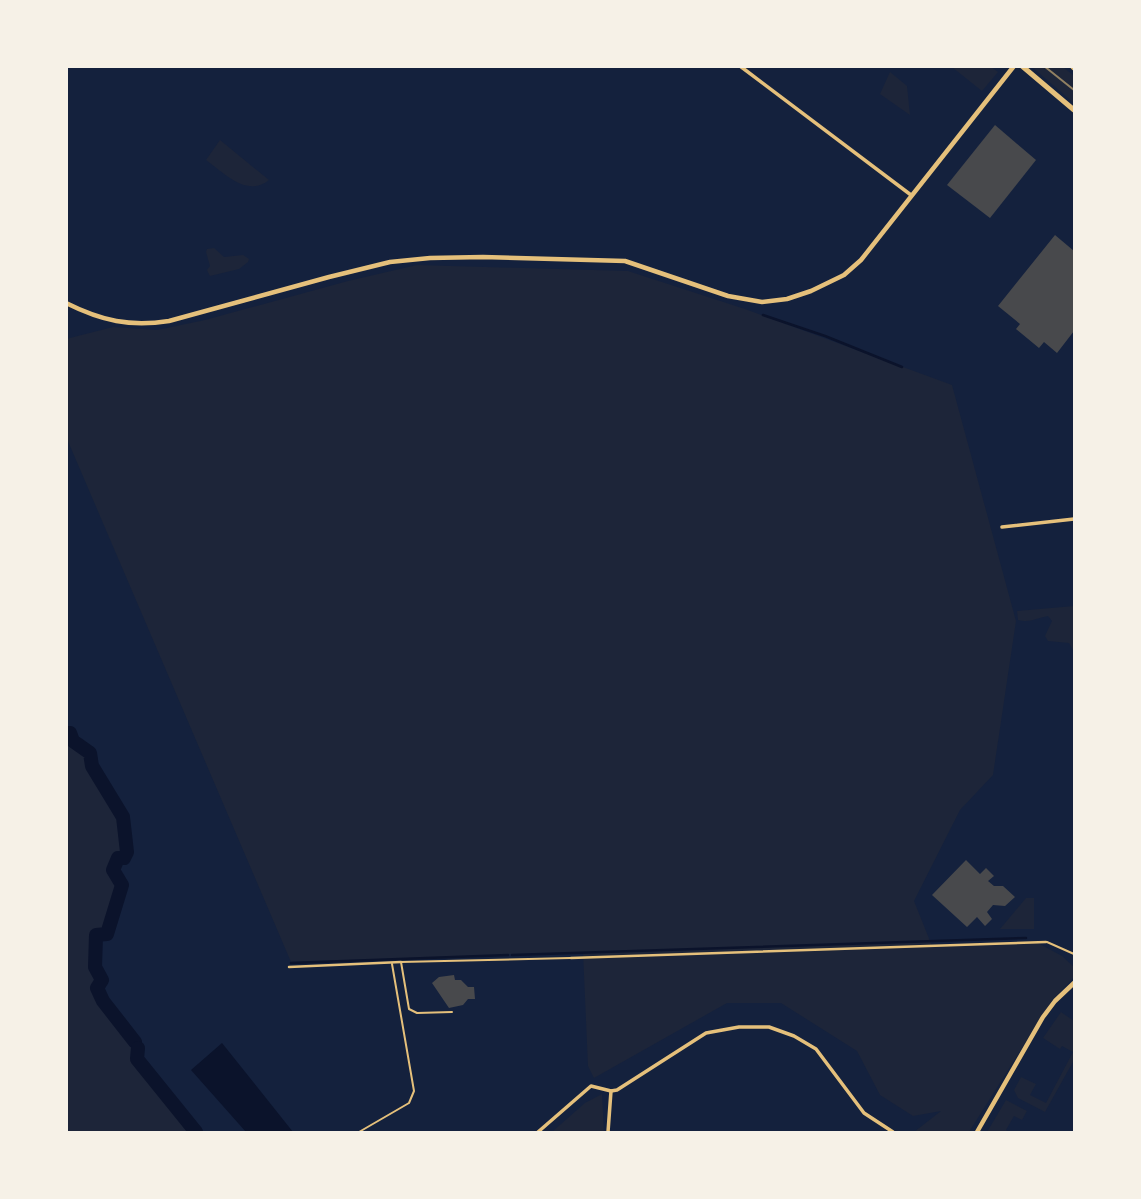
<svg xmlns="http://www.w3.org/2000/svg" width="1141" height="1199" viewBox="0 0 1141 1199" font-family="'Sofia Sans Condensed',sans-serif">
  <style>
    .green { fill: #1d2539 }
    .water { fill: #0b132b }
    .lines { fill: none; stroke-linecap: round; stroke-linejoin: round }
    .stream { stroke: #0b132b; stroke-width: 2.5 }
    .river { stroke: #0b132b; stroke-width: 14 }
    .building { fill: #48494c }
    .service { stroke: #e5c07b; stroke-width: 2 }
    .pedestrian { stroke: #e5c07b; stroke-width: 2.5 }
    .minor { stroke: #e5c07b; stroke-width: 3.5 }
    .tertiary { stroke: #e5c07b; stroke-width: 4.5 }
    .secondary { stroke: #e5c07b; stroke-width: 5 }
    .tram { stroke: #918062; stroke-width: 2 }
  </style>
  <rect width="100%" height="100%" fill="#14213d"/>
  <g class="green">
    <path d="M952,67H991L998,72L982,91Z"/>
    <path d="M1032,67H1063L1074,76V103Z"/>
    <path d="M890,72L907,86L910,115L880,94Z"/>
    <path d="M220,140L269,180C247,198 224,173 206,160Z"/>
    <path d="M214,248L224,257L243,255L249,259L248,262L239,269L210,276L207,270L210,266L206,252L207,249Z"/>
    <path d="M417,265L628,271L745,309L952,385L1016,621L993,775L960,810L914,901L932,946L1038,943L1062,956L1074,967V977L1051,1002L969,1132H914L941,1111L913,1116L880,1095L857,1051L781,1003H727L594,1078L588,1066L583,952L291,962L67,439L66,339L113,327L157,330L205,320L348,281Z"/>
    <path d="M1074,606V652L1069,643L1048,641L1045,636L1052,621L1048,616C1036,618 1031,623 1018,620L1017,611Z"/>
    <path d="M67,733H70L73,741L90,753L92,766L123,817L127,852L124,858H118L113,870L122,885L107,934L96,935L95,967L102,980L97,989L103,1001L135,1042L138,1048L137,1059L196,1132H67Z"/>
    <path d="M1026,898H1034V929H1000Z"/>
    <path d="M1061,1012L1074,1021V1060L1045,1112L1018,1098L1014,1090L1021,1077L1036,1084L1030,1095L1046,1103L1073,1052L1062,1046L1060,1049L1043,1038Z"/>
    <path d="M602,1094L604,1132H552L585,1103Z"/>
    <path d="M1006,1100L1027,1111L1022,1120L1014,1116L1006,1130L1009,1132H987Z"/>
  </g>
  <path class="water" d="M222,1043L293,1132H246L191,1070Z"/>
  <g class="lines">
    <g class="stream">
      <path d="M763,315L825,336L902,367"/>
      <path d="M512,955L1026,938"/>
      <path d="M291,963L508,955"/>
    </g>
    <g class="river">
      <path d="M66,733H70L73,741L90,753L92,766L123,817L127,852L124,858H118L113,870L122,885L107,934L96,935L95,967L102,980L97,988L103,1001L135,1042"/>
      <path d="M138,1048L137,1059L196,1132"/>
    </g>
  </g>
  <g class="building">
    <path d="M995,125L1036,160L990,218L947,185Z"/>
    <path d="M1055,235L1074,251V331L1057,353L1044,342L1039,348L1016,329L1020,324L998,306Z"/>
    <path d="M966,860L980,874L986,868L994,876L988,881L994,886H1003L1015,897L1005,906L993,905L987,912L992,919L985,926L977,917L967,927L932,895Z"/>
    <path d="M454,975L455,980H461L468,987H474L475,999H468L463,1005L449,1008L432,983L439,977Z"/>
  </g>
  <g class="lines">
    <g class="service">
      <path d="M1047,942L1074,954"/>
      <path d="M452,1012L417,1013L409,1009L401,962L570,958"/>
      <path d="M359,1132L409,1103L414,1091L392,964"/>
    </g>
    <g class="pedestrian">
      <path d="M571,958L1046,942"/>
      <path d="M289,967L401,962"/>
    </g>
    <g class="minor">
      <path d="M740,66L911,195"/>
      <path d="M1002,527L1074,519"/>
      <path d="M538,1132L591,1086L611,1091L617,1090L706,1033L739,1027H769L794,1036L816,1049L864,1113L893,1132"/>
      <path d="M608,1132L611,1091"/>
    </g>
    <g class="tertiary">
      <path d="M66,303C102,321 130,327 169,321L329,277L390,262L430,258L483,257L625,261L728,296L762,302L787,299L811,291L844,275L861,260L1014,66"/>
      <path d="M977,1132L1043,1017L1055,1001L1074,983"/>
    </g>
    <g class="secondary">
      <path d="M1022,66L1074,110"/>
      <path d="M1072,66L1074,68"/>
    </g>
    <path class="tram" d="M1044,66L1074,90"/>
  </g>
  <rect width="1141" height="1199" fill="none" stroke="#f6f1e7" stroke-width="136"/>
</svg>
